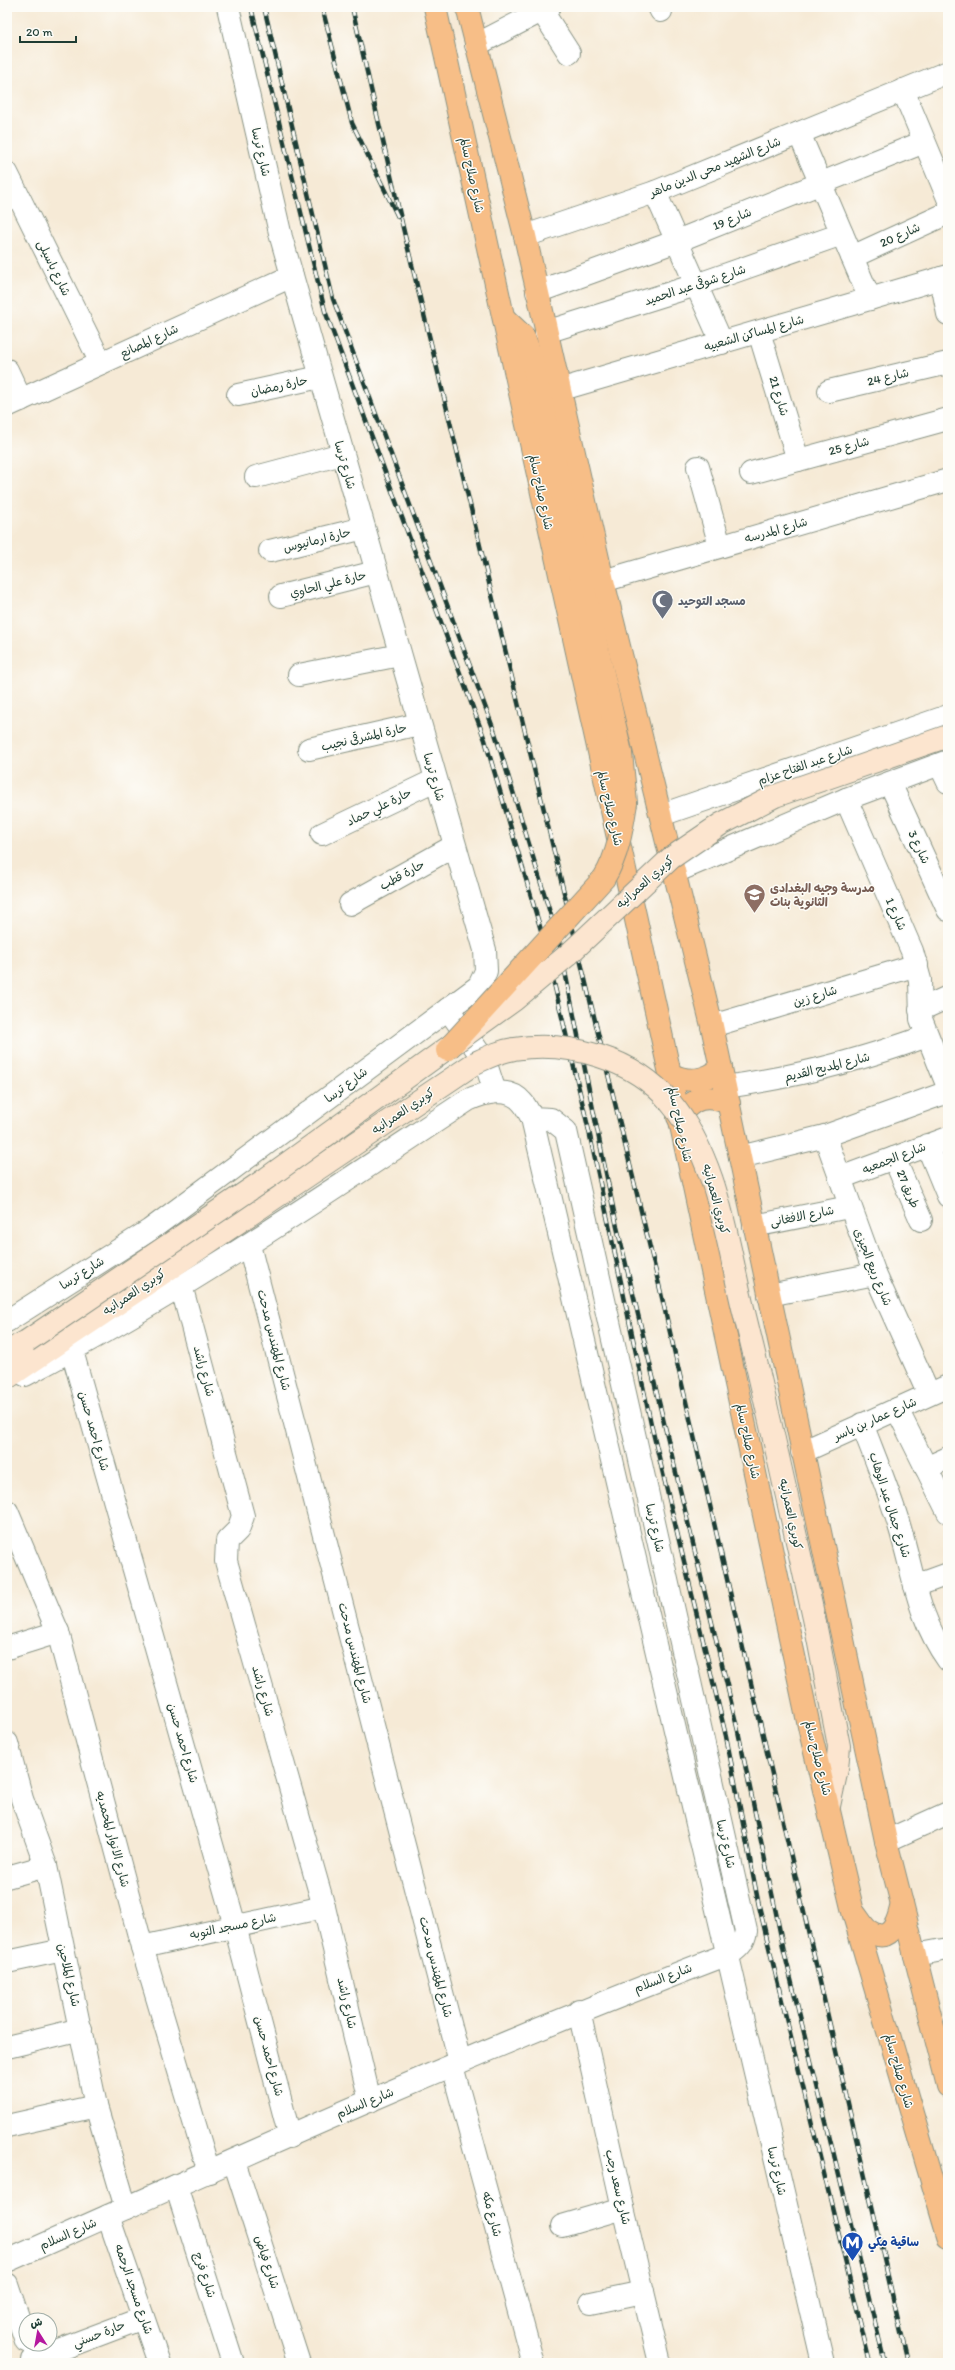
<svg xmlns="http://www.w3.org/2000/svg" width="955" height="2370" viewBox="0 0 955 2370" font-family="Itim,'Playpen Sans Arabic',sans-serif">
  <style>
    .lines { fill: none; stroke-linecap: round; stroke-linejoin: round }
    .street-casing { stroke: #8a9485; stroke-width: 24 }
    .secondary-casing { stroke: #8a9485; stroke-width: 24 }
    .highway-casing { stroke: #8a9485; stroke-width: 24 }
    .street { stroke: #fff; stroke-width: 22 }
    .secondary { stroke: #fce5cf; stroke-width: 22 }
    .highway { stroke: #f7be87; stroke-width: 22 }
    .rail-casing { stroke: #1f3d34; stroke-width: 4.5 }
    .rail { stroke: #fdfcf7; stroke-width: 3; stroke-dasharray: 9; stroke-linecap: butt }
    .secondary-bridge-casing { stroke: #8a9485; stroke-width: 24; stroke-linecap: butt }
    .highway-bridge-casing { stroke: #8a9485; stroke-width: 24; stroke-linecap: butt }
    .secondary-bridge { stroke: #fce5cf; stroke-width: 22 }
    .highway-bridge { stroke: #f7be87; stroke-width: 22 }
    .labels { text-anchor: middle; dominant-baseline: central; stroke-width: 3; stroke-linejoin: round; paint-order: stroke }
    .street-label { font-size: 12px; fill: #1f3d34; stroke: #fdfcf7 }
    .worship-label { font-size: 12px; font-weight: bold; fill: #5b616d; stroke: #fdfcf7; text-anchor: start }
    .education-label { font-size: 12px; font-weight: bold; fill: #785e54; stroke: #fdfcf7; text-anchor: start }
    .transit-label { font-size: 12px; font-weight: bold; fill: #164399; stroke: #fdfcf7; text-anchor: start }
  </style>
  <rect width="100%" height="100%" fill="#fdfcf7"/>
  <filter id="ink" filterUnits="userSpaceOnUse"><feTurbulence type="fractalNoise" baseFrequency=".025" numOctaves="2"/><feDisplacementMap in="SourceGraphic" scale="8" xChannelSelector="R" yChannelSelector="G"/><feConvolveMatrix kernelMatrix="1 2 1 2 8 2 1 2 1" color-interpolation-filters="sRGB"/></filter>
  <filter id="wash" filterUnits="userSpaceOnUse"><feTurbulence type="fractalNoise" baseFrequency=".012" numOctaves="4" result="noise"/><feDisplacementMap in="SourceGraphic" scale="16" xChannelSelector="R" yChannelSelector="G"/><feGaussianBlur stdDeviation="0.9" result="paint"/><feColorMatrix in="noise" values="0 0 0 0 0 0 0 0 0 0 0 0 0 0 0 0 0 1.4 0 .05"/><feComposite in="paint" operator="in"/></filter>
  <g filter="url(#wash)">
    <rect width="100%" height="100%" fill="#f6ead6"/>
  </g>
  <g filter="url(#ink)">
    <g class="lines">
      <defs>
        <g id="street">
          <path d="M659,7L661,11"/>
          <path d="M542,11L569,53"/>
          <path d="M476,45L549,7"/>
          <path d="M903,90L948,198"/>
          <path d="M799,133L870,299"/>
          <path d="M7,173L101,363"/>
          <path d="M655,192L722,343"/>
          <path d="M525,236L655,192L948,72"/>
          <path d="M852,257L948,213"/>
          <path d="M941,278L948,314"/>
          <path d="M537,292L677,241L924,142"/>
          <path d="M546,332L696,285L842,234"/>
          <path d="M759,332L798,460"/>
          <path d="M7,370L21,400"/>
          <path d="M559,390L948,276"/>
          <path d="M829,391L948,363"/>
          <path d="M238,395L320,377"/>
          <path d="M7,406L292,276"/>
          <path d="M698,467L720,546"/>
          <path d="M751,473L948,419"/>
          <path d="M256,477L342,454"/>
          <path d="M270,551L364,528"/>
          <path d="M603,581L948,480"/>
          <path d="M281,596L376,572"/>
          <path d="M299,675L400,655"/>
          <path d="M309,749L419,724"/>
          <path d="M940,765L948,782"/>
          <path d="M890,783L948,910"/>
          <path d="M846,799L912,951L920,980L921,1019L948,1087"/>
          <path d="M661,815L948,716"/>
          <path d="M322,834L435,780"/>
          <path d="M675,872L846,799L948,761"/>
          <path d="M350,904L454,846"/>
          <path d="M448,1009L485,1061L495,1092"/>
          <path d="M920,1010L948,997"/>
          <path d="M712,1026L917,965"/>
          <path d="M725,1087C796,1077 859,1061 927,1036"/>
          <path d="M825,1136L875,1274L929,1394"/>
          <path d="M927,1145L948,1196"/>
          <path d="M740,1157L825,1136L948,1092"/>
          <path d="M894,1158L921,1220"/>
          <path d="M840,1178L948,1138"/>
          <path d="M754,1226L849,1207"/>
          <path d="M249,1245L460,2062"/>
          <path d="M181,1285L243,1516L238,1530L227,1541L226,1561L324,1907L370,2101"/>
          <path d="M769,1295L875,1274"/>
          <path d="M7,1321L150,1230L479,986L486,971L485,950L281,237L228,7"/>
          <path d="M72,1351L235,1926L290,2137"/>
          <path d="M25,1375C179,1295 323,1196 468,1100C483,1093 509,1086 522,1102C526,1106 529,1113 532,1118L823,2363"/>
          <path d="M897,1409L948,1512"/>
          <path d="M862,1424C875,1458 889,1491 899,1525C914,1574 917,1617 948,1660"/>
          <path d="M802,1452L948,1386"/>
          <path d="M926,1468L948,1458"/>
          <path d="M7,1511L58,1632L142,1947L209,2172"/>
          <path d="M915,1586L948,1574"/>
          <path d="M7,1648L58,1632"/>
          <path d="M7,1743L22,1799L46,1866L96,2106L126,2208"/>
          <path d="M886,1841L948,1813"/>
          <path d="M7,1877L46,1866"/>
          <path d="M142,1947L324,1907"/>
          <path d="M915,1955L948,1949"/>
          <path d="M7,1962L63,1950"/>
          <path d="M579,2011L623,2208L660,2363"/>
          <path d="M7,2047L81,2029"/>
          <path d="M452,2066L533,2363"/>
          <path d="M7,2126L96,2106"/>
          <path d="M234,2161L299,2363"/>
          <path d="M176,2186L233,2363"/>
          <path d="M108,2216L159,2363"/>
          <path d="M562,2226L623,2208"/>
          <path d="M7,2261C247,2154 486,2046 731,1953C740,1947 744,1942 746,1931L566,1131L551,1119L532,1118"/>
          <path d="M7,2284L26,2341"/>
          <path d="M591,2303L643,2292"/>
          <path d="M32,2360L143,2318"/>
        </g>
        <g id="secondary">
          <path d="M7,1352L27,1341"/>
          <path d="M7,1378L475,1063"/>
          <path d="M815,1623L839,1746L837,1769L829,1806"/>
        </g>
        <g id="highway">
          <path d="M435,7L670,1074L810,1731L853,1912L948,2236"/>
          <path d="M467,7L525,236L603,581L712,1026L886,1841L948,2086"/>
          <path d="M504,318L524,337L531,356L621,753L626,803"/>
          <path d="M670,1074C688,1083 705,1082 721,1068"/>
          <path d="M678,1117C694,1097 705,1094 729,1103"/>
          <path d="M855,1914C859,1919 864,1928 869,1931C892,1946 899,1919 902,1903"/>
        </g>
      </defs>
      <use href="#street" class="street-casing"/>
      <use href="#secondary" class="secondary-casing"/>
      <use href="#highway" class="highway-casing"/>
      <use href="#street" class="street"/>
      <use href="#secondary" class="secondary"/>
      <use href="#highway" class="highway"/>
      <defs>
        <g id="rail">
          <path d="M251,7L325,311L485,740L543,937L589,1131L651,1424L726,1736L759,1906L870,2363"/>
          <path d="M264,7L333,299L495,733L559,942L617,1227L738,1731L784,1951L885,2363"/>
          <path d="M322,7L352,123L398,217"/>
          <path d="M352,7L404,232L660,1289L908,2363"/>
        </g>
      </defs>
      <use href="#rail" class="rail-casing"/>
      <use href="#rail" class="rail"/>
      <defs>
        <g id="secondary-bridge">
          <path d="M475,1063C488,1057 500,1051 514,1049C568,1040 635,1059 670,1102C718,1159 726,1238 743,1308C769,1413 792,1518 815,1623"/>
          <path d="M27,1341L267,1178L514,1000L569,954L671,858L721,824L775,796L948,736"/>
        </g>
        <path id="highway-bridge" d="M447,1050L604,878C618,855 622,829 626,803"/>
      </defs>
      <use href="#secondary-bridge" class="secondary-bridge-casing"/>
      <use href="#highway-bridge" class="highway-bridge-casing"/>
      <use href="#secondary-bridge" class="secondary-bridge"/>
      <use href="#highway-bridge" class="highway-bridge"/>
    </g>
  </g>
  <defs>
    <symbol id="mosque-pin" viewBox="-11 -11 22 30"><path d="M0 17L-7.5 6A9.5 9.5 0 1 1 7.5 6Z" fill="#6b7280" stroke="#fdfcf7"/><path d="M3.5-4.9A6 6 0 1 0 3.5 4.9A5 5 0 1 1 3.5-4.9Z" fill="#fff"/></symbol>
    <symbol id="school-pin" viewBox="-11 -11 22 30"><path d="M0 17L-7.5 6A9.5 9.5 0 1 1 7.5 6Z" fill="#8d6e63" stroke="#fdfcf7"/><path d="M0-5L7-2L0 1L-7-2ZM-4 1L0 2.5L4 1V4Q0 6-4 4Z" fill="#fff"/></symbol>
    <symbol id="metro-pin" viewBox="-11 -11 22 30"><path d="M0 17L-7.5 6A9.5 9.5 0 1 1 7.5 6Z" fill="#1a4fb4" stroke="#fdfcf7"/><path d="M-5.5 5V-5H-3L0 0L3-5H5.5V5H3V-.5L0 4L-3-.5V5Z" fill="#fff"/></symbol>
  </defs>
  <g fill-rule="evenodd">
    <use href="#mosque-pin" x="650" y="588" width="25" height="34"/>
    <use href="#school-pin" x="742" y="882" width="25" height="34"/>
    <use href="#metro-pin" x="840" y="2230" width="25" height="34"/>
  </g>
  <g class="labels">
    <g class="street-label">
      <text transform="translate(261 152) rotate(77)">شارع ترسا</text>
      <text transform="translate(715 167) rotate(-22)">شارع الشهيد محى الدين ماهر</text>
      <text transform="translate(472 175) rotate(78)">شارع صلاح سالم</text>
      <text transform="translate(732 219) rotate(-22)">شارع 19</text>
      <text transform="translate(900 235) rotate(-24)">شارع 20</text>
      <text transform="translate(54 268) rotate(64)">شارع باسيلى</text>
      <text transform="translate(695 285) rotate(-18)">شارع شوقى عبد الحميد</text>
      <text transform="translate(754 333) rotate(-16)">شارع المساكن الشعبيه</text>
      <text transform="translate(149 341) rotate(-25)">شارع المصانع</text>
      <text transform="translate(888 377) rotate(-13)">شارع 24</text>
      <text transform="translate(279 386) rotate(-12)">حارة رمضان</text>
      <text transform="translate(779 396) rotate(73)">شارع 21</text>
      <text transform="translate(849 446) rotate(-15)">شارع 25</text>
      <text transform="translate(345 465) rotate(74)">شارع ترسا</text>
      <text transform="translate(541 492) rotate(78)">شارع صلاح سالم</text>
      <text transform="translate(776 530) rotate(-16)">شارع المدرسه</text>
      <text transform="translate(317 540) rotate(-14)">حارة ارمانيوس</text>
      <text transform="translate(328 584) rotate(-14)">حارة علي الحاوي</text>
      <text transform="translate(364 737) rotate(-13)">حارة المشرقى نجيب</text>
      <text transform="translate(805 765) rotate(-19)">شارع عبد الفتاح عزام</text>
      <text transform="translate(434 777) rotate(74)">شارع ترسا</text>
      <text transform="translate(379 807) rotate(-26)">حارة علي حماد</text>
      <text transform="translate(610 808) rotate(77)">شارع صلاح سالم</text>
      <text transform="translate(919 847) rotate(65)">شارع 3</text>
      <text transform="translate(402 875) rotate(-29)">حارة قطب</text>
      <text transform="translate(645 882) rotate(-42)">كوبري العمرانيه</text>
      <text transform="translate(896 914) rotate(66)">شارع 1</text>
      <text transform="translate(815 996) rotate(-17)">شارع زين</text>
      <text transform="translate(827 1067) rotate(-14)">شارع المدبح القديم</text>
      <text transform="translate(346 1085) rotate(-37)">شارع ترسا</text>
      <text transform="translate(403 1111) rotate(-34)">كوبري العمرانيه</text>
      <text transform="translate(680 1124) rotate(78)">شارع صلاح سالم</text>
      <text transform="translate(894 1158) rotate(-21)">شارع الجمعيه</text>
      <text transform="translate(908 1189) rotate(67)">طريق 27</text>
      <text transform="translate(716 1199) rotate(75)">كوبري العمرانيه</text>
      <text transform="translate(802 1216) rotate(-11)">شارع الافغانى</text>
      <text transform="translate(873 1267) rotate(68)">شارع ربيع الجيزى</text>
      <text transform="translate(82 1273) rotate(-33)">شارع ترسا</text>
      <text transform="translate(134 1292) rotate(-34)">كوبري العمرانيه</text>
      <text transform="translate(274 1340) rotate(76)">شارع المهندس مدحت</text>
      <text transform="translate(204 1371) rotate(75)">شارع راشد</text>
      <text transform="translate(875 1419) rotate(-24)">شارع عمار بن ياسر</text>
      <text transform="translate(94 1431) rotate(74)">شارع احمد حسن</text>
      <text transform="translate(748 1441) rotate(78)">شارع صلاح سالم</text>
      <text transform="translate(890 1505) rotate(72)">شارع جمال عبد الوهاب</text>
      <text transform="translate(791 1514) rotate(78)">كوبري العمرانيه</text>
      <text transform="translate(655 1528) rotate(77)">شارع ترسا</text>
      <text transform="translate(355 1653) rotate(76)">شارع المهندس مدحت</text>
      <text transform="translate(263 1691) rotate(74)">شارع راشد</text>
      <text transform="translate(183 1743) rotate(74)">شارع احمد حسن</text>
      <text transform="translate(818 1758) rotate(76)">شارع صلاح سالم</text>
      <text transform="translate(113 1839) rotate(75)">شارع الانوار المحمديه</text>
      <text transform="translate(726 1844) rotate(77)">شارع ترسا</text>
      <text transform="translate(233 1926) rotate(-12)">شارع مسجد التوبه</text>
      <text transform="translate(436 1967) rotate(76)">شارع المهندس مدحت</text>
      <text transform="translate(69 1975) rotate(77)">شارع الملاحين</text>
      <text transform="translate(663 1978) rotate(-21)">شارع السلام</text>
      <text transform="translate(347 2003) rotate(77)">شارع راشد</text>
      <text transform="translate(269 2056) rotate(75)">شارع احمد حسن</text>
      <text transform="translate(899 2071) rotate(74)">شارع صلاح سالم</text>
      <text transform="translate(365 2103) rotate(-23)">شارع السلام</text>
      <text transform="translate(777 2171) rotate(77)">شارع ترسا</text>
      <text transform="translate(618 2187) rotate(77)">شارع سعد رجب</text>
      <text transform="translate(492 2214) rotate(75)">شارع مكه</text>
      <text transform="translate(68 2234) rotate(-24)">شارع السلام</text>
      <text transform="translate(267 2262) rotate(72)">شارع فياض</text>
      <text transform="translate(205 2275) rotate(72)">شارع فرج</text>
      <text transform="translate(134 2289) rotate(71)">شارع مسجد الرحمه</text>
      <text transform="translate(99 2334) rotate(-21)">حارة حسني</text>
    </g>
    <g class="worship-label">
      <text x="678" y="601">مسجد التوحيد</text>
    </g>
    <g class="education-label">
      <text x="770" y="888">مدرسة وجيه البغدادى<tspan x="770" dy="14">الثانوية بنات</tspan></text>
    </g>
    <g class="transit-label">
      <text x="868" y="2242">ساقية مكي</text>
    </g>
  </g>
  <rect width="955" height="2370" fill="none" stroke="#fdfcf7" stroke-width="24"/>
  <g transform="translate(38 2332) rotate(349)"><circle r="19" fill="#fdfcf7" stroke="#a4b0a9"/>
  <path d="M0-3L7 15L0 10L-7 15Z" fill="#b5179e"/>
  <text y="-6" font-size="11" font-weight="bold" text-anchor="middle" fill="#1f3d34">ش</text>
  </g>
  <path d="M20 36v6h56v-6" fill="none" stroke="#1f3d34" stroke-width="2"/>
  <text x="26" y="36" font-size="12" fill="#1f3d34" stroke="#fdfcf7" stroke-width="3" paint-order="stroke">20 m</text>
</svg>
